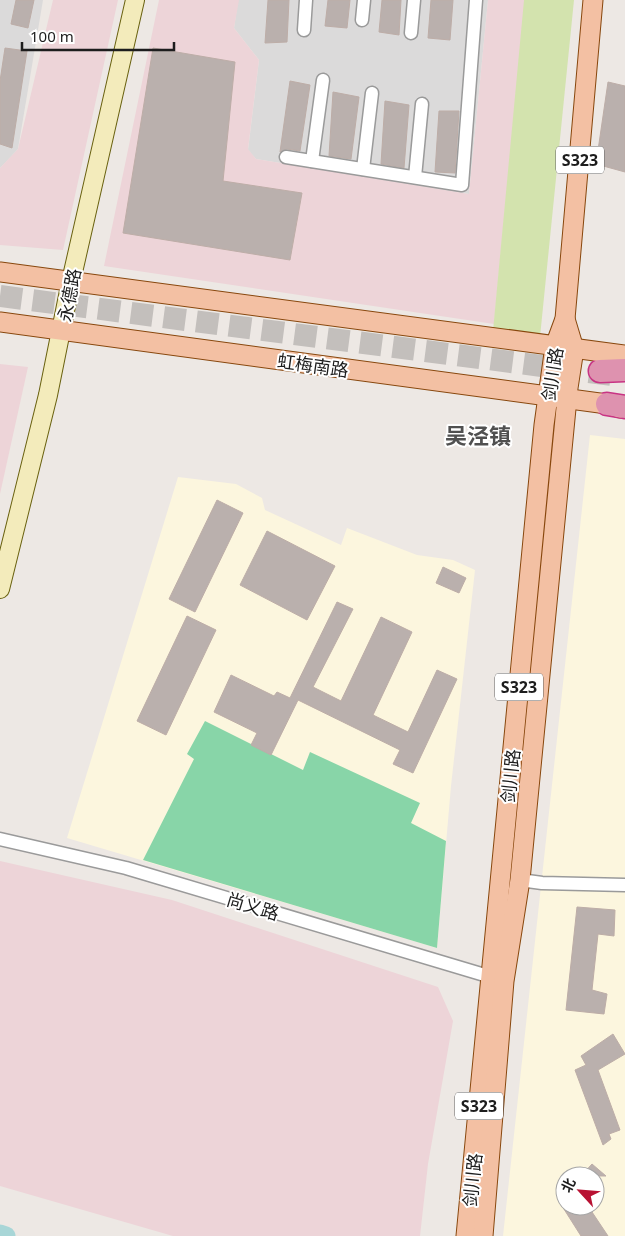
<svg xmlns="http://www.w3.org/2000/svg" width="625" height="1236" viewBox="0 0 625 1236" font-family="'Noto Sans','Noto Sans SC',sans-serif">
  <style>
    .residential { fill: #dbdada }
    .commercial { fill: #edd4d8 }
    .education { fill: #fcf6de; fill-rule: evenodd }
    .grass { fill: #d3e3ae }
    .pitch { fill: #88d5a8 }
    .lines { fill: none; stroke-linecap: round; stroke-linejoin: round }
    .river { stroke: #a8d6d7; stroke-width: 19 }
    .building { fill: #bab0ad; stroke: #bdada7 }
    .highway-tunnel { stroke: #c3bfbc; stroke-width: 22; stroke-dasharray: 22 11; stroke-linecap: butt }
    .street-casing { stroke: #9a9a9a; stroke-width: 15 }
    .secondary-casing { stroke: #69610f; stroke-width: 20 }
    .primary-casing { stroke: #88470d; stroke-width: 21 }
    .highway-casing { stroke: #c83484; stroke-width: 25 }
    .street { stroke: #fff; stroke-width: 12 }
    .secondary { stroke: #f3ebbb; stroke-width: 18 }
    .primary { stroke: #f3c0a3; stroke-width: 19 }
    .highway { stroke: #de92af; stroke-width: 22 }
    .labels { text-anchor: middle; dominant-baseline: central; stroke-width: 4; stroke-linejoin: round; paint-order: stroke }
    .shield { fill: #fff; stroke: #616161; stroke-width: 1 }
    .shield-label { font-size: 16px; font-weight: bold; fill: #1d1d1d }
    .street-label { font-size: 18px; fill: #1d1d1d; stroke: #fff }
    .district-label { font-size: 22px; font-weight: bold; fill: #505050; stroke: #fff }
  </style>
  <rect width="100%" height="100%" fill="#ede8e4"/>
  <g class="residential">
    <path d="M0,0H43L18,149L0,168Z"/>
    <path d="M238,0H488L469,194L256,159L248,150L259,60L234,28Z"/>
  </g>
  <g class="commercial">
    <path d="M53,0H118L63,250L0,245V168L18,149Z"/>
    <path d="M159,0H239L234,28L259,60L248,149L256,159L469,194L488,0H525L494,324L104,266Z"/>
    <path d="M0,364L28,367L0,494Z"/>
    <path d="M0,861L172,900L438,987L453,1021L428,1164L420,1236H173L0,1186Z"/>
  </g>
  <g class="education">
    <path d="M590,435L625,439V1236H503ZM565,1176H595V1206H565Z"/>
    <path d="M178,477L236,484L262,498L265,510L341,545L347,528L417,555L453,560L475,570L451,786L437,948L67,838Z"/>
  </g>
  <path class="grass" d="M524,0H574L540,337L493,331Z"/>
  <path class="pitch" d="M205,721L303,770L310,752L420,803L411,823L446,841L437,948L143,860L194,759L187,754Z"/>
  <g class="lines">
    <path class="river" d="M0,1234L6,1236"/>
  </g>
  <g class="building">
    <path d="M16,0H34L28,28L11,24Z"/>
    <path d="M268,0H289L287,42L265,43Z"/>
    <path d="M328,0H350L347,28L325,26Z"/>
    <path d="M382,0H401L399,35L379,32Z"/>
    <path d="M431,0H453L450,40L428,38Z"/>
    <path d="M5,48L27,51L12,148L0,144V81Z"/>
    <path d="M153,48L235,62L223,181L302,193L290,260L123,233Z"/>
    <path d="M290,81L310,85L300,151L287,149L280,152Z"/>
    <path d="M608,82L625,86V172L596,164Z"/>
    <path d="M333,92L359,97L351,159L329,156Z"/>
    <path d="M385,101L409,105L404,168L381,164Z"/>
    <path d="M439,111H459L455,173L435,172Z"/>
    <path d="M217,500L243,513L195,612L169,599Z"/>
    <path d="M267,531L335,566L307,620L240,585Z"/>
    <path d="M443,567L466,578L459,593L436,583Z"/>
    <path d="M337,602L353,609L313,687L341,701L381,617L412,632L373,715L408,732L437,670L457,679L413,773L393,764L400,750L298,700L271,755L251,745L257,733L214,712L231,675L274,696L277,692L290,698Z"/>
    <path d="M187,616L216,630L166,735L137,721Z"/>
    <path d="M577,907L615,910L614,936L598,934L592,990L607,994L604,1014L566,1010Z"/>
    <path d="M613,1034L625,1054L598,1070L620,1130L609,1134L611,1139L603,1145L575,1070L586,1065L581,1056Z"/>
    <path d="M592,1164L606,1176H581Z"/>
    <path d="M562,1206H588L608,1236H581Z"/>
  </g>
  <g class="lines">
    <path class="highway-tunnel" d="M0,296L619,376"/>
    <defs>
      <g id="street">
        <path d="M362,20L364,0"/>
        <path d="M304,30L306,0"/>
        <path d="M411,33L414,0"/>
        <path d="M286,157L462,185L476,0"/>
        <path d="M312,161L323,80"/>
        <path d="M363,169L372,93"/>
        <path d="M415,177L422,104"/>
        <path d="M0,839L126,868L498,979"/>
        <path d="M520,880L542,883L625,885"/>
      </g>
      <path id="secondary" d="M0,589L48,395L71,281L135,0"/>
      <g id="primary">
        <path d="M0,272L625,355"/>
        <path d="M0,322L607,404L620,408"/>
        <path d="M466,1236L544,425L555,346L565,319L593,0"/>
        <path d="M483,1236L504,981L520,880L568,388L574,349L565,319"/>
      </g>
      <g id="highway">
        <path d="M600,371L625,370"/>
        <path d="M607,404L625,407"/>
      </g>
    </defs>
    <use href="#street" class="street-casing"/>
    <use href="#secondary" class="secondary-casing"/>
    <use href="#primary" class="primary-casing"/>
    <use href="#highway" class="highway-casing"/>
    <use href="#street" class="street"/>
    <use href="#secondary" class="secondary"/>
    <use href="#primary" class="primary"/>
    <use href="#highway" class="highway"/>
  </g>
  <g class="labels">
    <g class="shield">
      <rect x="556" y="146.5" width="48" height="27" rx="4"/>
      <rect x="495" y="673.5" width="48" height="27" rx="4"/>
      <rect x="455" y="1092.5" width="48" height="27" rx="4"/>
    </g>
    <g class="shield-label">
      <text x="580" y="160">S323</text>
      <text x="519" y="687">S323</text>
      <text x="479" y="1106">S323</text>
    </g>
    <g class="street-label">
      <text transform="translate(69 295) rotate(-79)">永德路</text>
      <text transform="translate(313 365) rotate(8)">虹梅南路</text>
      <text transform="translate(552 374) rotate(-81)">剑川路</text>
      <text transform="translate(510 776) rotate(-84)">剑川路</text>
      <text transform="translate(253 906) rotate(17)">尚义路</text>
      <text transform="translate(472 1180) rotate(-84)">剑川路</text>
    </g>
    <g class="district-label">
      <text x="478" y="435">吴泾镇</text>
    </g>
  </g>
  <g transform="translate(580 1191) rotate(296)"><circle r="24" fill="#ffffff" stroke="#a5a5a5"/>
  <path d="M0-4L9 19L0 12L-9 19Z" fill="#b81233"/>
  <text y="-8" font-size="14" font-weight="bold" text-anchor="middle" fill="#1d1d1d">北</text>
  </g>
  <path d="M22 42v8h152v-8" fill="none" stroke="#1d1d1d" stroke-width="2.5"/>
  <text x="30" y="42" font-size="15" fill="#1d1d1d" stroke="#ffffff" stroke-width="4" paint-order="stroke">100 m</text>
</svg>
